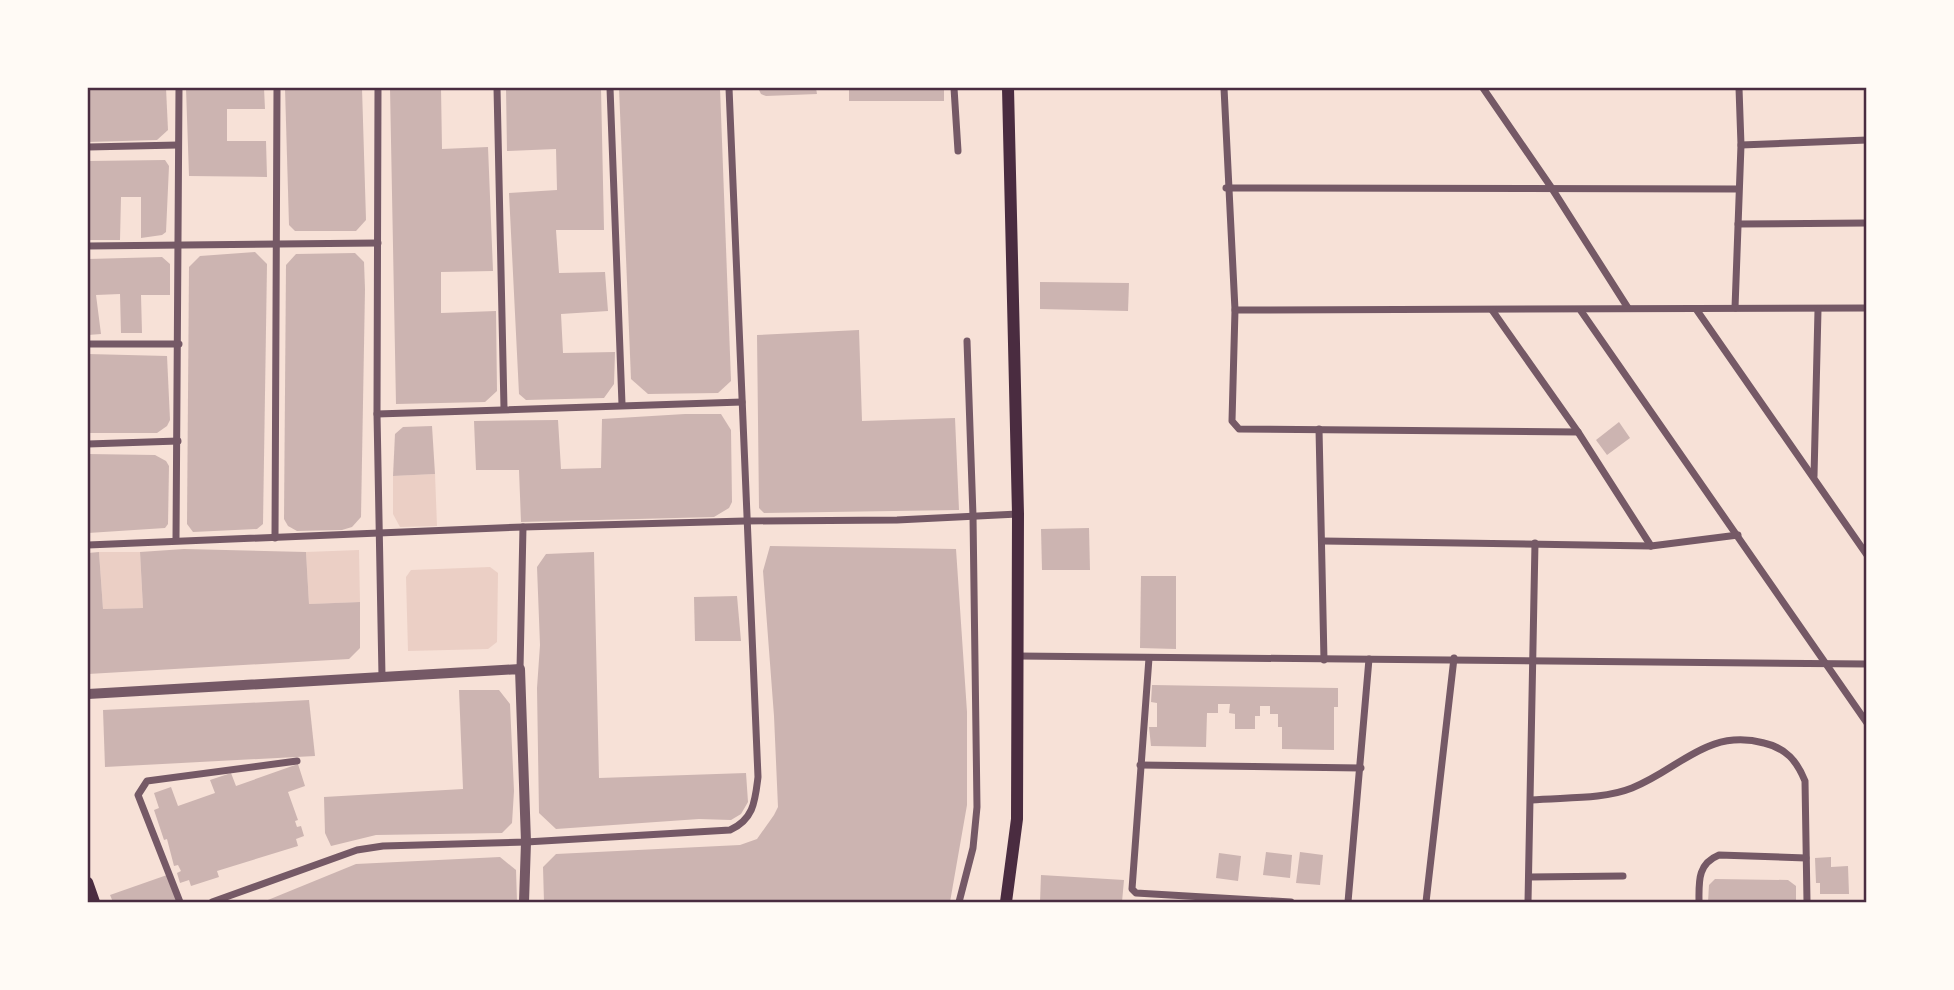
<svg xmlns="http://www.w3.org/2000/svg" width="1954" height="990" font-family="'Varela Round',sans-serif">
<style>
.green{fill:#ebcfc5}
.building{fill:#ccb4b1}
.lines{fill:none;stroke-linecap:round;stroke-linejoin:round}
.minor{stroke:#755966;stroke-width:7}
.tertiary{stroke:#755966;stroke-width:10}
.secondary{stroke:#4a2c40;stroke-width:10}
.primary{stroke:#4a2c40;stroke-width:12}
.neatline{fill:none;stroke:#4a2c40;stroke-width:2.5}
</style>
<rect width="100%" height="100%" fill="#f7e1d7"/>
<g class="green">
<polygon points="435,474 437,526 400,527 393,514 393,476"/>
<polygon points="359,550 360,602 309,604 306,552"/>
<polygon points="99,552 140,552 143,608 103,609"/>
<polygon points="490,567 498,573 497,642 488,649 408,651 406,577 411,570"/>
</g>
<g class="building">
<polygon points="88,88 166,88 168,130 157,140 88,142"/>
<polygon points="186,88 264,88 265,109 227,109 227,141 266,141 267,177 189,176"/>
<polygon points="285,88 362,88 366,220 356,231 295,231 289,225"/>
<polygon points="390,88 441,88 442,149 488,147 493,271 441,272 441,313 496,311 497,391 485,402 396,404"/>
<polygon points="506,88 601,88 604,230 556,230 559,273 605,272 608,311 561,314 563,353 615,352 614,384 604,398 526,400 519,394 509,193 557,190 556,149 507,151"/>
<polygon points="619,88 720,88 731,381 718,393 648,394 631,379"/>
<polygon points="758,88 816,88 817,94 766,96 761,94"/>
<rect x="849" y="88" width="95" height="13"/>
<polygon points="165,160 169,166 166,232 162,235 141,238 141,197 121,197 120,240 88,240 88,161"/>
<polygon points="255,252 267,264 263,524 257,529 193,532 187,524 189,267 200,256"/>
<polygon points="355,253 364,262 365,289 361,517 352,527 342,530 297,531 288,526 284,519 286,265 296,254"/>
<polygon points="162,257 170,264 170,295 141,295 142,333 121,333 120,294 96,295 101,334 88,335 88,259"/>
<polygon points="1040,282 1129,283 1128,311 1040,309"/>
<polygon points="859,330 862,421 955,418 959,510 764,513 759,508 757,335"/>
<polygon points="88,354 167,356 170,420 167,426 157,433 88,433"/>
<polygon points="685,414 721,414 731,430 732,502 729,508 714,517 521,522 519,470 476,470 474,421 558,420 561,469 601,468 602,419"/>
<polygon points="1619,422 1630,438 1607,455 1596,440"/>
<polygon points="432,426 435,474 393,476 395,434 403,427"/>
<polygon points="88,454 155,455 166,461 169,466 168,524 165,528 88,533"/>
<polygon points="1089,528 1090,570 1042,570 1041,529"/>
<polygon points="770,546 956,549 967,712 967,805 950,902 544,902 543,867 556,854 740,845 757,839 774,815 778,807 774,716 763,571"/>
<polygon points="184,549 306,552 309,604 360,602 360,648 349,659 88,674 88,553 99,552 103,609 143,608 140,552"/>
<polygon points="594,552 599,778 746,773 748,802 741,814 731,820 699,819 556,829 539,813 537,688 540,645 537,567 546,554"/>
<polygon points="1141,576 1176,576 1176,649 1140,648"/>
<polygon points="737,596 741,641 695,641 694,597"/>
<polygon points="1152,685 1338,688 1338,707 1334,707 1334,750 1282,749 1282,727 1278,727 1278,714 1270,714 1270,706 1260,706 1260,716 1255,716 1255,729 1235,729 1235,714 1229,713 1230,704 1218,704 1218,713 1207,713 1206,747 1151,746 1149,727 1157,727 1157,703 1151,702"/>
<polygon points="459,690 499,690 510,704 514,791 512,823 502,833 376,835 331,846 325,833 324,797 463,789"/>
<polygon points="309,700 315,756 105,767 103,710"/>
<polygon points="298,764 305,786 288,792 298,820 295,821 297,827 301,826 304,836 296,839 298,846 217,871 219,877 191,886 189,880 180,883 177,873 181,871 178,865 174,866 167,839 164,840 154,810 159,808 154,793 171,787 178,806 215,793 210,780 231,773 236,786"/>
<polygon points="1266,852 1292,855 1290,878 1263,875"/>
<polygon points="1300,852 1323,855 1320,885 1296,883"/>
<polygon points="1219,853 1241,856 1238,881 1216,878"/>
<polygon points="500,857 516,870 517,902 263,902 356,864"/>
<polygon points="1831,857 1831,867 1848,866 1849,894 1820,894 1820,883 1816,883 1815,858"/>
<polygon points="167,875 178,902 113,902 110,895"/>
<polygon points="1041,875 1124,880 1122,902 1040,902"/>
<polygon points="1715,879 1788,880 1796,886 1796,902 1708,902 1709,885"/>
</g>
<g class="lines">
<g class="minor">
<polyline points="378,88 377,414 382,676"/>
<polyline points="497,88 504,408"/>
<polyline points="610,88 622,404"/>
<polyline points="954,88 958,151"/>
<polyline points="1224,88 1235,310 1232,421 1239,429 1578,432"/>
<polyline points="1483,88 1551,187 1628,308"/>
<polyline points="1741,145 1867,140"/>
<polyline points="88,147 178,145"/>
<polyline points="1226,188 1738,189"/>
<polyline points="1738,224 1867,223"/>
<polyline points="88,246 378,243"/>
<polyline points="1735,308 1741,145 1739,88"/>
<polyline points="1696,309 1867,555"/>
<polyline points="1235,310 1867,308"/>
<polyline points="1492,310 1578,432 1651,546"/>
<polyline points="1581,311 1867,723"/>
<polyline points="88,344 179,344"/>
<polyline points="377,414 742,402"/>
<polyline points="1319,429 1324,660"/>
<polyline points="88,444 178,441"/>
<polyline points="1814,476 1818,310"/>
<polyline points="275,538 277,88"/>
<polyline points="176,539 179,88"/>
<polyline points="1323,541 1651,546 1738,535"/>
<polyline points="88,545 523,527 745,521 897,520 1018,514"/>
<polyline points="1018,656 1867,664"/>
<polyline points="1149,658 1132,889 1136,893 1291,902"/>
<polyline points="520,669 523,527"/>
<polyline points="1140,765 1361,768"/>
<path d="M1531,800C1563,797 1602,800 1632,788C1680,769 1707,728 1764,743C1786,748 1797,761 1805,781L1807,902"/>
<polyline points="1529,877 1623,876"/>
<polyline points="180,902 138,795 147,781 297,761"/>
<path d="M212,902L357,850L383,846L526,842L730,830C754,819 755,801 758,777L729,88"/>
<polyline points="959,902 973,848 977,807 973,516 967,341"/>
<polyline points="1348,902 1369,659"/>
<polyline points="1426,902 1454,658"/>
<polyline points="1528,902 1535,543"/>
<path d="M1699,902C1699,882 1697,864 1719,855L1806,858"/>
</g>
<polyline class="tertiary" points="88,694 520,669 526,842 524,902"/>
<polyline class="secondary" points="88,882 95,902"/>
<polyline class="primary" points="1006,902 1017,819 1018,514 1008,88"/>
</g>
<rect width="1954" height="990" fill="none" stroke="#fffaf5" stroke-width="178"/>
<rect x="89" y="89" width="1776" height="812" class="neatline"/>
</svg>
